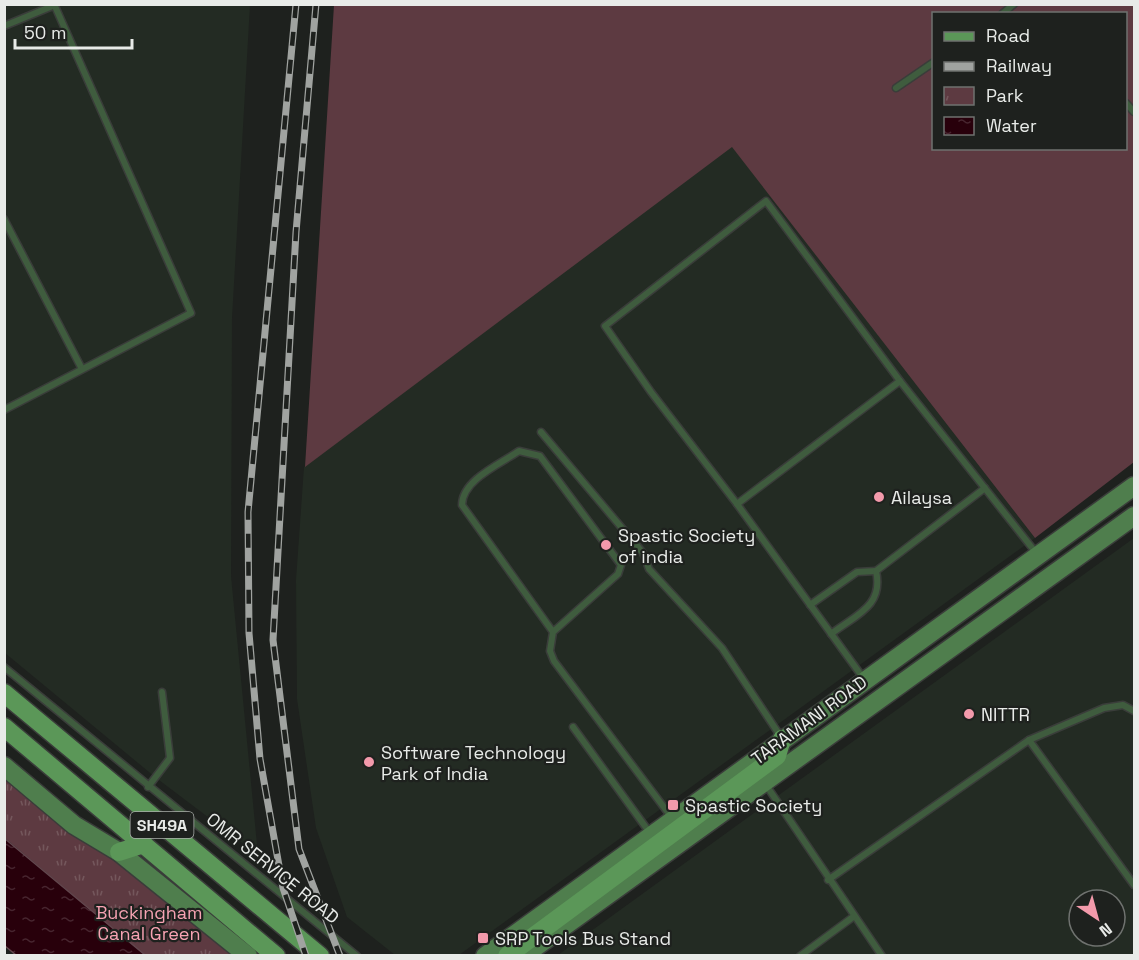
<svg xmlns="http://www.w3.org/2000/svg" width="1139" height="960" font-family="'Space Grotesk',sans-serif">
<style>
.built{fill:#232b23;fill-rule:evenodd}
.grass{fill:#5d3a41;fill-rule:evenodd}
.park{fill:url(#park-tufts)}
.water{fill:url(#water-ripples);stroke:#62464d;stroke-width:1.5}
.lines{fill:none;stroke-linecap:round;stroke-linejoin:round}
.lane-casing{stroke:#3a3d3a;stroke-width:9}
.secondary-casing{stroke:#3a3d3a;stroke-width:21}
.primary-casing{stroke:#3a3d3a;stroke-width:21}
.lane{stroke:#3f5c3e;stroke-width:6}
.secondary{stroke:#4f7e4d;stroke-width:18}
.primary{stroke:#5b9758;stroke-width:18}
.rail-casing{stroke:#a0a3a0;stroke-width:7}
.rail{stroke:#1e211e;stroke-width:4.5;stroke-dasharray:14;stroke-linecap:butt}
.poi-dot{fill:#f39aab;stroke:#1e211e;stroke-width:2}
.labels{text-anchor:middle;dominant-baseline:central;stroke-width:4.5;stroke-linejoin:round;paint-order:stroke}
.shield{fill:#1e211e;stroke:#abaeab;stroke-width:1.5}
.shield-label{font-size:16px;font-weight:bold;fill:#e8ebe8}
.poi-label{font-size:18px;fill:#e8ebe8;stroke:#1e211e;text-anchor:start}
.street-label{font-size:18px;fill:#e8ebe8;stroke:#1e211e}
.park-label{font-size:18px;fill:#f7a3b3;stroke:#1e211e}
</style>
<defs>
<pattern id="park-tufts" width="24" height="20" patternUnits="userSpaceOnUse" patternTransform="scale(1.5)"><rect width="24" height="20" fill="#5d3a41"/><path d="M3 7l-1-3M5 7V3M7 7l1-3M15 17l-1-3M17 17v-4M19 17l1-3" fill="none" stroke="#74575c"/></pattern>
<pattern id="water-ripples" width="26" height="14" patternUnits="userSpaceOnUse" patternTransform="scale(1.5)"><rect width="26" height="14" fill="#28000b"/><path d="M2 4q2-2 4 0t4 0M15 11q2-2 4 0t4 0" fill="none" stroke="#47252f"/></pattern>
</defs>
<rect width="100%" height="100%" fill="#1e211e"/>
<g class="built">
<polygon points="4,5 250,5 232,318 231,576 258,855 155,777 5,653"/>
<polygon points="732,146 1035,538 459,955 395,955 347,917 316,828 297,699 296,580 304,467"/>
<path d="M1134,538V955H558ZM1079,900H1115V936H1079Z"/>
</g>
<path class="grass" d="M334,5H1134V462L1035,538L732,147L305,467ZM934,14H1126V148H934Z"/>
<polygon class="park" points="4,779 47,814 142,880 234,955 145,955 5,838"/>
<polygon class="water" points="4,838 145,955 16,955 5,946"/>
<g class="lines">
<defs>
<g id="lane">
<polyline points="1002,14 1014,4"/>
<polyline points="4,26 55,5"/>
<polyline points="896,88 934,62"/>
<polyline points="1126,103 1134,112"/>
<polyline points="4,219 82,369"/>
<polyline points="4,410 191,313 54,4"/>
<polyline points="541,432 643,553 649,569 722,648 781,737"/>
<polyline points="737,504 651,392 605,326 766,201 900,381"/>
<polyline points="810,605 857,572 876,571"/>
<path d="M553,632L462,505C462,480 500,464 519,451L540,456L621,565L618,574L553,632L550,651L554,661L672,818"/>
<path d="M831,634C856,615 884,606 876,571L985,488"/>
<polyline points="4,667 357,956"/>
<polyline points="864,679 737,504 900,381 1037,554"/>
<polyline points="573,727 650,833"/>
<polyline points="1029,740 1104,708 1123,705 1134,711"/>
<polyline points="766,785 882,956"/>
<polyline points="148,787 170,758 162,692"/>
<polyline points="828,880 1029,740 1134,885"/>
<polyline points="800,956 853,917"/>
</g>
<g id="secondary">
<polyline points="4,766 74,825 119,852 248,956"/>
<polyline points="485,956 1134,486"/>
<polyline points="523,956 1134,516"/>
</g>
<g id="primary">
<polyline points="4,693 320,956"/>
<polyline points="4,727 276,956"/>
<polyline points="119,852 144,844"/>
<polyline points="507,956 777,756 782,739"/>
</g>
</defs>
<use href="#lane" class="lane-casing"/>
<use href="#secondary" class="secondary-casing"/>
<use href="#primary" class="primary-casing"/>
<use href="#lane" class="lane"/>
<use href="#secondary" class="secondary"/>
<use href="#primary" class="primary"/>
<defs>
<g id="rail">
<polyline points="296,4 248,512 249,633 260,759 283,888 306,956"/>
<polyline points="316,4 296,232 273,640 299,849 340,956"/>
</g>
</defs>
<use href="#rail" class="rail-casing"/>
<use href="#rail" class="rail"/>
</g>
<g class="poi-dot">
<circle cx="879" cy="497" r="6"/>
<circle cx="606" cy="545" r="6"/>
<circle cx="969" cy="714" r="6"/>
<circle cx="369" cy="762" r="6"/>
<rect x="667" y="799" width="12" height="12" rx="3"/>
<rect x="477" y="932" width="12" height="12" rx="3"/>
</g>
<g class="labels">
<rect class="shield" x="130.5" y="812" width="63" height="26" rx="4.5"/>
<g class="shield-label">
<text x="162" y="825">SH49A</text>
</g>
<g class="poi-label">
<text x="891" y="497">Ailaysa</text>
<text x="618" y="535">Spastic Society<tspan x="618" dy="21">of india</tspan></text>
<text x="981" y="714">NITTR</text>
<text x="381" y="752">Software Technology<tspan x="381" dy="21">Park of India</tspan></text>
<text x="685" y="805">Spastic Society</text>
<text x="495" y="938">SRP Tools Bus Stand</text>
</g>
<g class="street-label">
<text transform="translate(809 720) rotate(-36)">TARAMANI ROAD</text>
<text transform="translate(273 868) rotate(39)">OMR SERVICE ROAD</text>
</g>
<g class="park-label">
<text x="149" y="912">Buckingham<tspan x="149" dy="21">Canal Green</tspan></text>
</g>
</g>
<rect width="1139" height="960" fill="none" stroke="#e8ebe8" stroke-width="12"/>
<rect x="932" y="12" width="195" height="138" fill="#1e211e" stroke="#6f726f" stroke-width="1.5"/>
<rect x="944" y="32" width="30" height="9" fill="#5b9758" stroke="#6f726f" stroke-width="1.5"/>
<text x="986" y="42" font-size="18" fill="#e8ebe8">Road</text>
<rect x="944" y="62" width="30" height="9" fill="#a0a3a0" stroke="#6f726f" stroke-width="1.5"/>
<text x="986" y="72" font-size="18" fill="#e8ebe8">Railway</text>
<rect x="944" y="87" width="30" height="18" fill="url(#park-tufts)" stroke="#6f726f" stroke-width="1.5"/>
<text x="986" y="102" font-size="18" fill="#e8ebe8">Park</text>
<rect x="944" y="117" width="30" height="18" fill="url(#water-ripples)" stroke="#6f726f" stroke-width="1.5"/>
<text x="986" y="132" font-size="18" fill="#e8ebe8">Water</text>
<g transform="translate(1097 918) rotate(144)"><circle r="28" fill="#1e211e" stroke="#6f726f" stroke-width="1.5"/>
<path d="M0-4.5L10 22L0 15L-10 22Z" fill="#f39aab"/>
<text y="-9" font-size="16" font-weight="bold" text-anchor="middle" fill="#e8ebe8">N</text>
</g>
<path d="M15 39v9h117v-9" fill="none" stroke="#e8ebe8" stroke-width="3"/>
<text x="24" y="39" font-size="18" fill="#e8ebe8" stroke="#1e211e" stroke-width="4.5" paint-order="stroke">50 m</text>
</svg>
